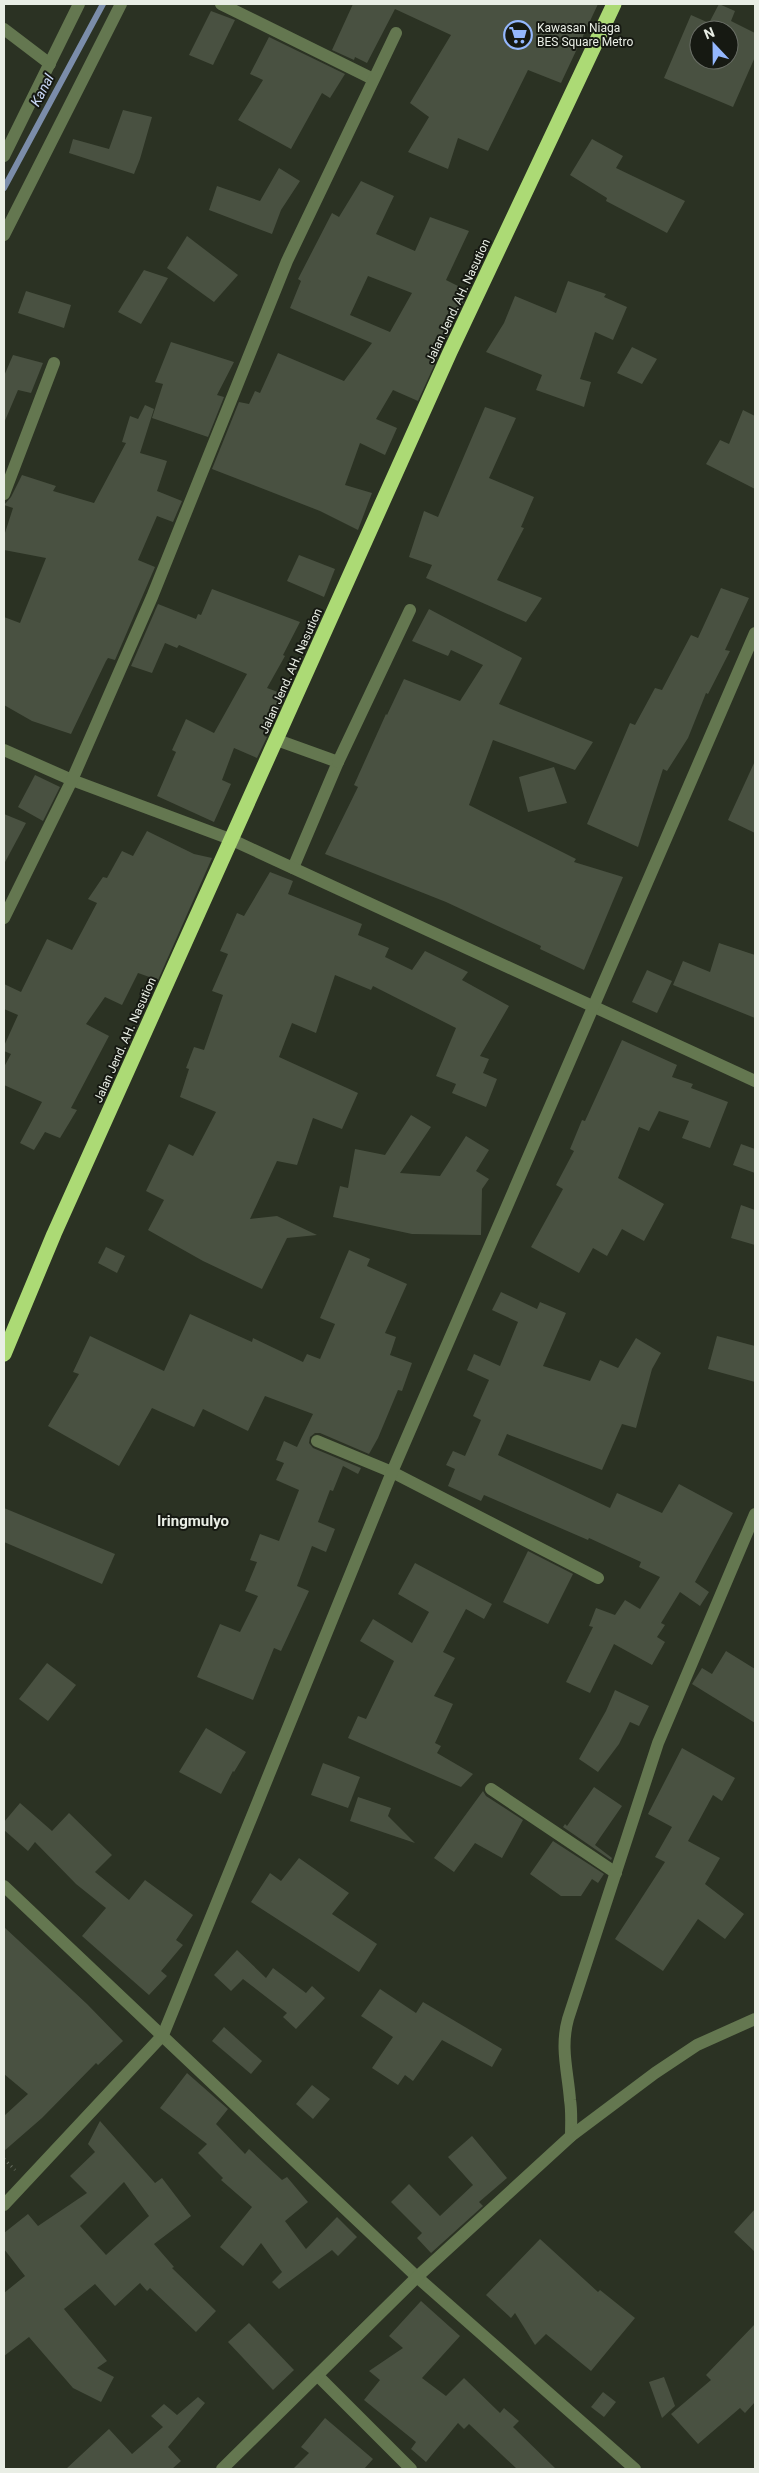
<svg xmlns="http://www.w3.org/2000/svg" width="759" height="2473" font-family="Roboto,sans-serif">
<style>
.lines{fill:none;stroke-linecap:round;stroke-linejoin:round}
.stream{stroke:#7b8daa;stroke-width:6}
.building{fill:#495141;fill-rule:evenodd}
.path{stroke:#6b7164;stroke-width:3;stroke-dasharray:1 4;stroke-linecap:butt}
.minor{stroke:#647750;stroke-width:12}
.highway{stroke:#acda75;stroke-width:15}
.labels{text-anchor:middle;dominant-baseline:central;stroke-width:4;stroke-linejoin:round;paint-order:stroke}
.poi-label{font-size:12px;fill:#e9eee5;stroke:#161912;text-anchor:start}
.street-label{font-size:12px;fill:#e9eee5;stroke:#161912}
.water-label{font-size:14px;font-style:italic;fill:#c9d8f6;stroke:#161912}
.quarter-label{font-size:15px;font-weight:bold;fill:#e9eee5;stroke:#161912}
</style>
<rect width="100%" height="100%" fill="#2b3223"/>
<g class="lines">
<polyline class="stream" points="4,188 103,4"/>
</g>
<g class="building">
<polygon points="353,4 598,4 561,83 528,70 488,151 458,138 448,169 408,152 429,117 410,103 451,35 395,9 367,63 355,57 354,60 332,50"/>
<path d="M719,4L735,11L731,21L755,33V57L733,107L664,78L691,15L709,23ZM699,30H729V60H699Z"/>
<polygon points="211,11 235,20 213,65 189,55"/>
<polygon points="269,37 345,74 330,98 322,93 291,149 238,120 263,80 250,74"/>
<polygon points="123,110 152,117 140,159 134,174 69,153 73,139 109,149"/>
<polygon points="592,139 623,156 616,168 685,201 667,233 606,201 607,198 570,175"/>
<polygon points="279,168 300,181 281,210 272,234 209,210 217,186 260,201"/>
<path d="M361,181L394,196L376,234L415,251L430,217L469,231L446,280L468,291L418,401L393,390L376,419L397,428L385,455L360,443L345,485L372,493L358,530L320,511L212,469L239,402L249,404L255,391L260,393L278,353L344,381L372,343L290,308L301,281L298,279L332,213L339,217ZM368,276L412,293L390,332L350,315Z"/>
<polygon points="187,236 238,275 214,302 167,268"/>
<polygon points="144,270 168,278 141,324 118,312"/>
<polygon points="568,281 606,294 604,297 627,307 613,340 595,332 580,379 591,382 584,407 536,390 542,375 486,352 504,323 515,296 556,313"/>
<polygon points="26,291 71,305 64,328 18,313"/>
<polygon points="171,342 234,362 217,395 224,397 208,437 152,418 163,384 155,382"/>
<polygon points="632,347 657,359 642,384 617,373"/>
<polygon points="13,355 43,363 31,393 18,390 4,423 4,376"/>
<polygon points="145,405 154,409 140,453 167,461 157,491 182,501 173,522 157,516 138,560 155,567 115,660 108,658 106,661 71,734 32,721 4,705 4,617 20,623 46,558 4,550 4,536 13,508 4,505 11,497 22,475 56,486 53,491 94,503 126,443 122,442 130,416 138,419"/>
<polygon points="485,407 516,418 489,478 534,497 521,527 524,528 497,580 542,598 526,622 426,578 432,565 409,557 424,511 438,517"/>
<polygon points="743,410 755,416 755,489 706,464 720,440 729,444"/>
<polygon points="299,555 335,569 324,597 287,581"/>
<polygon points="721,588 749,598 725,650 730,651 708,694 706,693 688,738 667,771 663,769 638,847 587,824 630,723 635,725 655,688 662,690 691,635 698,638"/>
<polygon points="212,589 300,622 283,655 285,656 267,688 286,695 264,736 267,737 257,758 234,748 222,780 231,784 214,822 157,796 176,752 172,750 186,719 214,733 247,674 179,645 177,648 165,643 152,673 131,666 158,604 196,619 198,614 201,615"/>
<polygon points="429,609 522,658 499,704 593,742 575,770 493,740 469,805 576,859 574,862 623,877 584,970 540,949 541,946 446,902 325,854 358,787 354,785 386,714 387,715 404,679 460,701 483,665 451,650 448,656 412,641"/>
<polygon points="755,761 755,833 728,820"/>
<polygon points="554,767 567,803 528,812 519,777"/>
<polygon points="35,775 60,787 43,821 18,807"/>
<polygon points="4,814 26,823 4,864"/>
<polygon points="147,831 194,854 212,858 158,980 138,973 122,1005 105,997 86,1024 109,1036 71,1108 77,1110 60,1138 45,1132 34,1150 20,1143 42,1102 4,1085 4,1067 11,1054 4,1051 4,1046 18,1015 4,1009 4,984 21,992 47,939 72,950 97,903 88,899 103,877 107,878 122,851 133,856"/>
<polygon points="270,872 293,881 288,894 362,924 358,935 389,948 385,957 412,970 425,951 468,972 462,980 509,1006 480,1056 489,1059 483,1073 497,1079 486,1107 452,1093 456,1084 436,1076 456,1028 373,986 371,990 335,975 316,1033 292,1023 279,1057 358,1093 342,1129 313,1118 297,1165 277,1161 250,1219 277,1216 317,1235 287,1238 262,1289 203,1261 148,1230 164,1200 146,1191 169,1144 193,1156 216,1112 180,1097 189,1069 186,1068 194,1047 204,1050 223,995 212,991 228,954 220,951 237,913 244,916"/>
<polygon points="719,943 755,955 755,1018 673,985 683,961 710,972"/>
<polygon points="647,970 672,981 657,1013 632,1002"/>
<polygon points="622,1040 677,1065 672,1077 693,1084 691,1088 728,1102 710,1148 682,1138 689,1121 659,1111 649,1131 639,1127 618,1178 664,1204 644,1241 622,1229 607,1256 593,1248 579,1273 531,1247 563,1189 556,1185 574,1151 570,1149 582,1120 585,1121"/>
<polygon points="411,1115 431,1127 400,1173 440,1176 466,1136 489,1150 476,1171 489,1179 482,1189 481,1235 412,1234 333,1217 340,1186 348,1188 355,1149 385,1155"/>
<polygon points="741,1144 755,1149 755,1173 733,1165"/>
<polygon points="741,1205 755,1210 755,1245 731,1238"/>
<polygon points="106,1247 125,1256 117,1273 98,1263"/>
<polygon points="349,1250 370,1259 367,1266 407,1284 385,1333 396,1337 390,1355 412,1363 402,1391 398,1390 378,1438 369,1454 320,1433 315,1433 310,1437 309,1443 313,1448 361,1468 358,1474 343,1466 333,1491 330,1490 318,1522 335,1529 326,1552 312,1546 297,1586 309,1591 281,1651 274,1648 253,1700 197,1677 220,1624 240,1632 258,1596 245,1591 257,1562 250,1560 260,1534 279,1541 299,1490 276,1480 284,1463 276,1460 284,1441 297,1447 313,1414 265,1396 248,1431 203,1409 194,1427 152,1408 119,1466 48,1426 79,1374 73,1372 90,1336 164,1371 190,1314 252,1342 253,1338 303,1362 307,1354 320,1359 335,1324 320,1318"/>
<polygon points="501,1292 537,1309 540,1302 566,1313 543,1366 590,1381 600,1360 618,1368 636,1338 661,1353 652,1369 636,1428 622,1424 602,1470 507,1434 498,1455 610,1508 617,1493 662,1513 679,1484 733,1513 695,1582 709,1592 700,1606 680,1592 661,1623 665,1625 657,1637 665,1642 652,1665 614,1644 590,1693 566,1682 593,1627 589,1626 596,1608 615,1615 625,1600 640,1609 660,1577 639,1567 641,1562 589,1538 588,1540 484,1495 481,1501 448,1486 455,1469 446,1465 453,1451 465,1456 481,1420 473,1416 489,1380 467,1370 474,1354 500,1366 518,1322 492,1310"/>
<polygon points="717,1336 755,1346 755,1382 708,1369"/>
<polygon points="4,1508 115,1554 102,1584 4,1542"/>
<polygon points="528,1551 573,1574 548,1624 503,1602"/>
<polygon points="415,1563 492,1604 484,1619 466,1609 443,1652 455,1658 434,1696 453,1704 435,1743 441,1746 437,1753 473,1774 461,1787 348,1738 358,1716 366,1719 394,1661 360,1641 373,1619 412,1643 429,1612 398,1594"/>
<polygon points="726,1651 755,1669 755,1723 692,1684 702,1668 712,1674"/>
<polygon points="47,1663 76,1685 48,1721 19,1699"/>
<polygon points="615,1690 649,1706 639,1726 630,1722 619,1744 598,1772 579,1759 606,1711"/>
<polygon points="206,1728 246,1752 234,1772 233,1771 221,1794 179,1772"/>
<polygon points="682,1748 735,1778 722,1801 713,1795 688,1841 720,1858 705,1884 744,1914 725,1939 698,1919 663,1971 615,1939 665,1862 655,1857 672,1827 648,1814"/>
<polygon points="323,1763 360,1777 348,1808 311,1795"/>
<polygon points="594,1787 622,1806 595,1845 612,1858 611,1860 563,1827 565,1824 567,1826"/>
<polygon points="483,1791 486,1796 523,1820 502,1858 475,1843 454,1872 434,1858"/>
<polygon points="358,1797 391,1808 388,1816 415,1843 350,1821"/>
<polygon points="20,1803 52,1831 69,1813 112,1855 95,1872 129,1900 145,1880 193,1915 176,1940 183,1945 161,1971 167,1976 149,1995 82,1936 106,1908 76,1884 35,1842 28,1851 4,1830 4,1822"/>
<polygon points="553,1841 604,1874 598,1883 592,1879 581,1896 561,1896 530,1874"/>
<polygon points="299,1858 349,1893 332,1914 377,1944 359,1972 251,1902 270,1873 281,1881"/>
<polygon points="4,1927 87,2004 123,2041 98,2065 96,2063 42,2118 4,2151 4,2116 28,2094 4,2074"/>
<polygon points="237,1950 266,1978 273,1968 306,1993 312,1986 325,1998 296,2029 283,2017 287,2013 243,1979 231,1991 214,1975"/>
<polygon points="380,1989 416,2013 423,2002 502,2049 492,2067 442,2040 413,2081 405,2075 398,2085 372,2068 393,2037 361,2016"/>
<polygon points="224,2027 262,2061 251,2074 212,2041"/>
<polygon points="187,2073 228,2109 216,2124 245,2154 249,2149 282,2180 287,2177 308,2202 285,2221 306,2249 337,2217 357,2237 338,2256 332,2250 279,2289 272,2282 282,2272 261,2243 243,2266 220,2247 252,2207 221,2180 223,2178 198,2153 207,2144 160,2108"/>
<polygon points="312,2085 330,2099 313,2119 296,2104"/>
<path d="M100,2121L155,2183L162,2178L191,2216L154,2244L174,2267L172,2268L216,2311L196,2332L150,2288L147,2291L140,2283L115,2306L95,2284L64,2309L107,2361L97,2368L114,2377L101,2402L73,2388L29,2337L4,2356V2293L25,2276L4,2249V2233L28,2214L38,2226L87,2193L70,2176L95,2152L88,2144ZM124,2182L149,2216L106,2255L80,2226Z"/>
<polygon points="472,2136 507,2178 479,2202 483,2206 431,2253 417,2238 422,2233 391,2202 409,2184 440,2216 473,2185 448,2157"/>
<polygon points="755,2209 755,2252 734,2232"/>
<polygon points="540,2239 598,2292 600,2290 635,2318 591,2371 546,2334 535,2345 515,2313 511,2318 486,2295"/>
<polygon points="421,2301 460,2336 422,2378 446,2396 464,2378 500,2413 504,2408 519,2421 513,2427 556,2469 517,2469 469,2424 464,2429 458,2423 426,2462 411,2449 416,2442 364,2400 380,2380 369,2371 403,2348 389,2336"/>
<polygon points="249,2323 294,2370 273,2390 228,2342"/>
<polygon points="755,2324 755,2402 745,2413 740,2408 698,2444 671,2414 711,2380 706,2375"/>
<polygon points="664,2377 675,2406 662,2418 649,2382"/>
<polygon points="603,2392 616,2402 604,2417 591,2407"/>
<polygon points="198,2397 205,2403 168,2447 181,2461 172,2469 66,2469 109,2429 132,2454 163,2427 151,2416 164,2404 177,2415"/>
<polygon points="325,2418 373,2459 364,2469 293,2469 309,2453 301,2447"/>
</g>
<g class="lines">
<polyline class="path" points="4,2159 15,2170"/>
<g class="minor">
<polyline points="221,4 373,79"/>
<polyline points="4,29 50,64"/>
<polyline points="4,156 79,4"/>
<polyline points="4,235 121,4"/>
<polyline points="4,494 54,363"/>
<polyline points="277,740 338,762 293,868"/>
<polyline points="4,750 72,780 230,839 755,1081"/>
<polyline points="338,762 410,610"/>
<polyline points="4,918 72,780 152,597 287,261 396,33"/>
<polyline points="317,1441 392,1472 598,1578"/>
<polyline points="491,1789 616,1873"/>
<polyline points="4,1886 417,2277 635,2469"/>
<path d="M571,2136C571,2124 572,2112 570,2100C568,2072 560,2048 568,2019L658,1743L755,1514"/>
<polyline points="4,2205 163,2035 392,1472 755,633"/>
<polyline points="318,2376 411,2469"/>
<polyline points="222,2469 417,2277 571,2136 655,2073 697,2045 755,2019"/>
</g>
<polyline class="highway" points="4,1354 54,1234 450,352 614,4"/>
</g>
<defs>
<symbol id="supermarket-ring" viewBox="-11 -11 22 22"><circle r="9.5" fill="#161912" stroke="#94b7fd" stroke-width="1.5"/><path d="M-6-5.5h2.5l.6 2H6L4.5 2H-2.5L-4.4-4H-6ZM-1.5 3.2a1.3 1.3 0 1 0 .1 0ZM3 3.2a1.3 1.3 0 1 0 .1 0Z" fill="#94b7fd"/></symbol>
</defs>
<g fill-rule="evenodd">
<use href="#supermarket-ring" x="502" y="19" width="32" height="32"/>
</g>
<g class="labels">
<g class="poi-label">
<text x="537" y="28">Kawasan Niaga<tspan x="537" dy="14">BES Square Metro</tspan></text>
</g>
<g class="street-label">
<text transform="translate(458 301) rotate(-65)">Jalan Jend. AH. Nasution</text>
<text transform="translate(291 671) rotate(-66)">Jalan Jend. AH. Nasution</text>
<text transform="translate(125 1040) rotate(-66)">Jalan Jend. AH. Nasution</text>
</g>
<g class="water-label">
<text transform="translate(42 90) rotate(-62)">Kanal</text>
</g>
<g class="quarter-label">
<text x="193" y="1521">Iringmulyo</text>
</g>
</g>
<rect width="759" height="2473" fill="none" stroke="#e9eee5" stroke-width="10"/>
<g transform="translate(714 45) rotate(338)"><circle r="24" fill="#161912" stroke="#6a6e66"/>
<path d="M0-4L9 19L0 12L-9 19Z" fill="#94b7fd"/>
<text y="-8" font-size="14" font-weight="bold" text-anchor="middle" fill="#e9eee5">N</text>
</g>
</svg>
